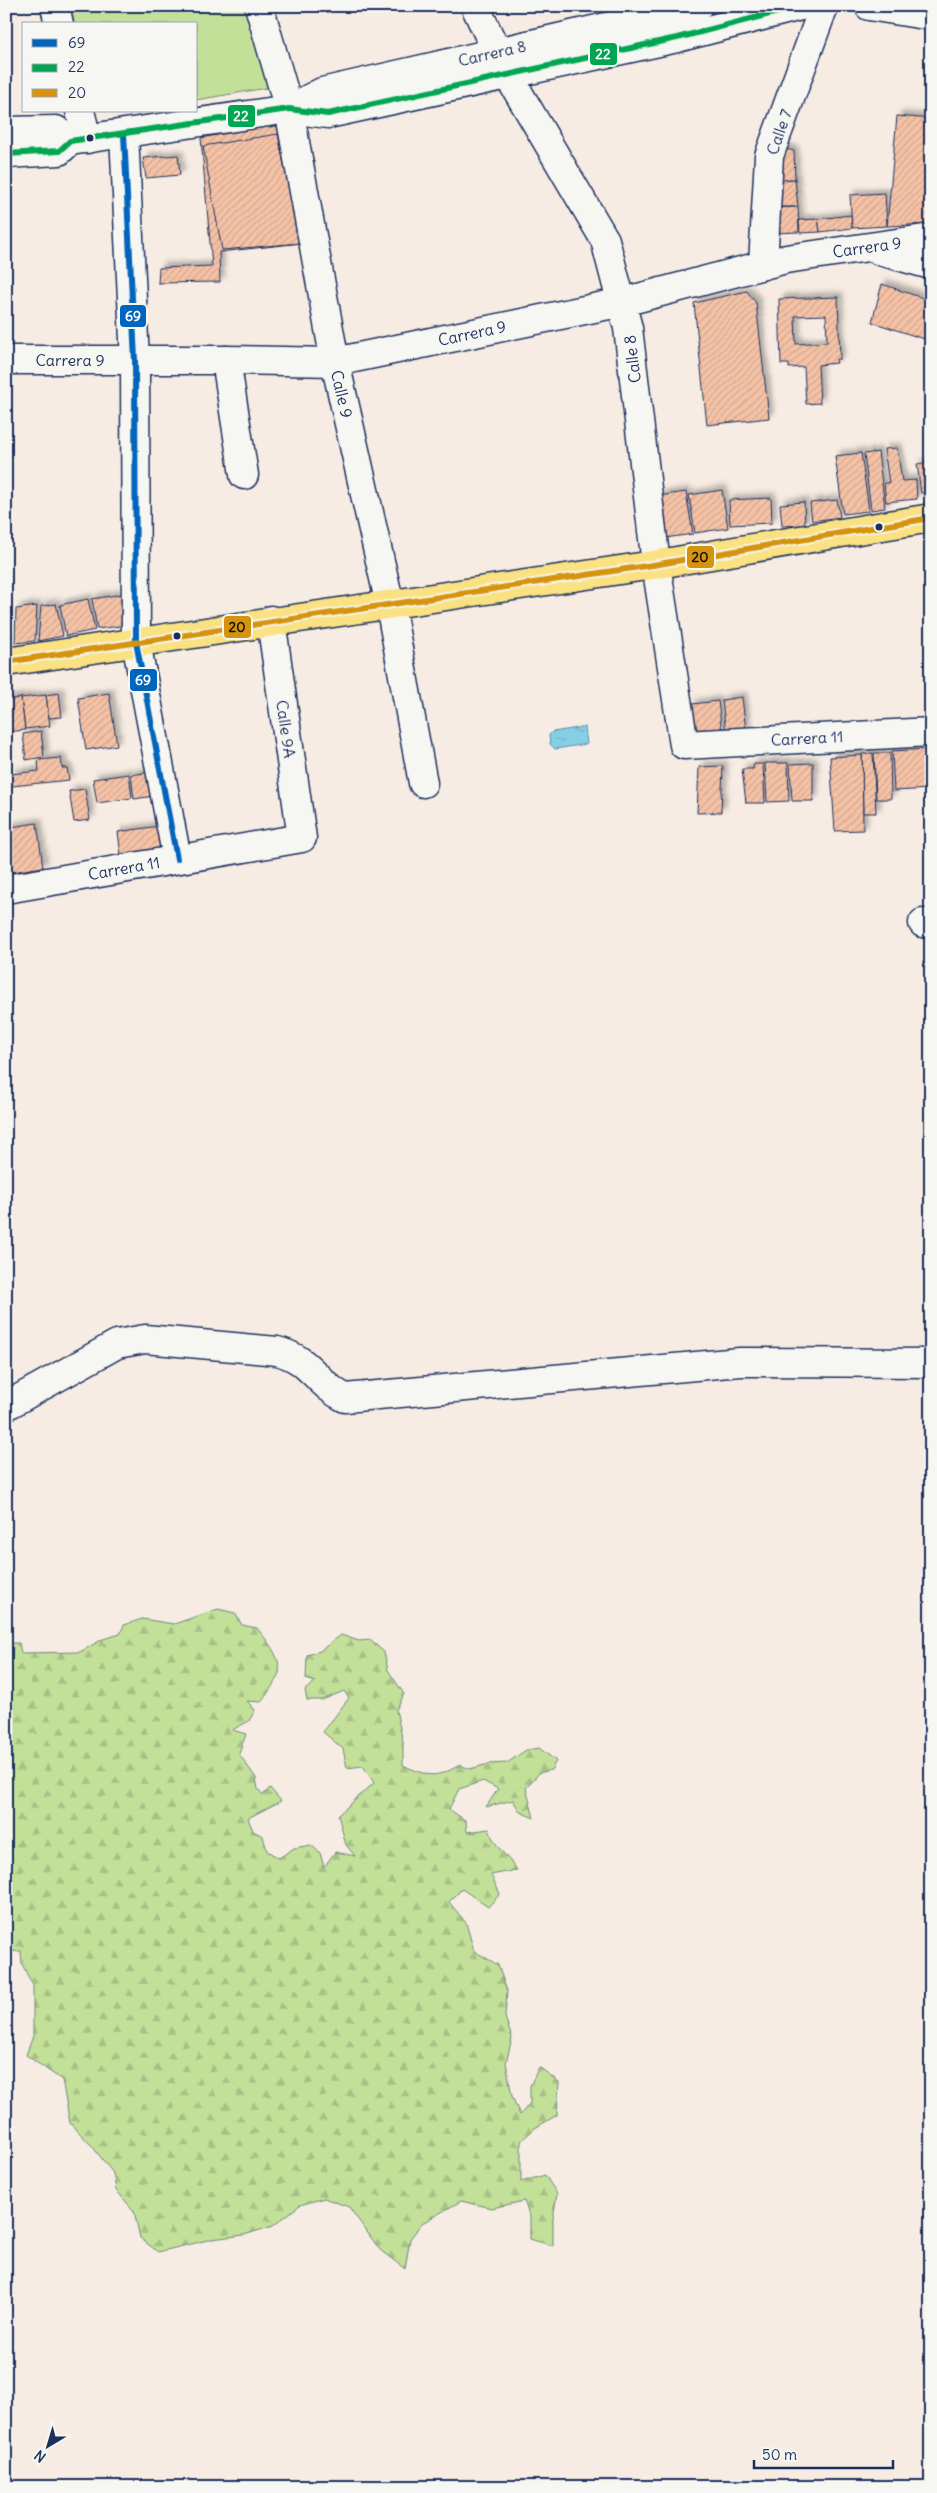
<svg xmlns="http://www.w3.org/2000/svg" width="937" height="2493" font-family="Delius,sans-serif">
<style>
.forest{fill:url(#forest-firs);stroke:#6e887b}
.park{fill:#c2e098;stroke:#6e887b}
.water{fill:url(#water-ripples);stroke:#5b8faf}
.building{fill:url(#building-hatch);stroke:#1b2f5e;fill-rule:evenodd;filter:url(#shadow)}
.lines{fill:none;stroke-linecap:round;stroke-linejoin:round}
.minor-casing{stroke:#1b2f5e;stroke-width:31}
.highway-casing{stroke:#1b2f5e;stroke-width:31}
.minor{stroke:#f6f6f2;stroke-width:28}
.highway{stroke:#fae181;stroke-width:28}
.bus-1-casing{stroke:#f6f6f2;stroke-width:10}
.bus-2-casing{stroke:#f6f6f2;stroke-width:10}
.bus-3-casing{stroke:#f6f6f2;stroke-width:10}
.bus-1{stroke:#0065bd;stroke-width:6}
.bus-2{stroke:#00a651;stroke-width:6}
.bus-3{stroke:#d6940e;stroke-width:6}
.bus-dot{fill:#1b2f5e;stroke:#f6f6f2;stroke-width:2}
.labels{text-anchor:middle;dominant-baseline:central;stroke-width:4;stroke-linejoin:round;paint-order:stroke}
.street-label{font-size:16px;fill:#1b2f5e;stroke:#f6f6f2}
.line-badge{stroke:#f6f6f2;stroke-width:2}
.badge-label{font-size:14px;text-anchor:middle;font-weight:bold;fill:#fff}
.pale-badge-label{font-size:14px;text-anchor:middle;font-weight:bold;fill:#111}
</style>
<defs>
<pattern id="forest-firs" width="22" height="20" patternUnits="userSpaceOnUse" patternTransform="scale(1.25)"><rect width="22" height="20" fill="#c2e098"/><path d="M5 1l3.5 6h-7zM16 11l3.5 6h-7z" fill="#a6c085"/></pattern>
<pattern id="water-ripples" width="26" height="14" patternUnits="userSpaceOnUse" patternTransform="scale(1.25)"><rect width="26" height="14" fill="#85cfe5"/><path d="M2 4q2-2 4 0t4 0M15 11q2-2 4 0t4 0" fill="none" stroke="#72b2c7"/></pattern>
<pattern id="building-hatch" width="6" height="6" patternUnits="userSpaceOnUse" patternTransform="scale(1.25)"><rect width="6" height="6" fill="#f5c2a6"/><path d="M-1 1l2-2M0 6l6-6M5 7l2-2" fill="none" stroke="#d1a791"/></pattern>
<filter id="shadow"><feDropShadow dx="4.5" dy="-4.5" stdDeviation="2.5" flood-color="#0004"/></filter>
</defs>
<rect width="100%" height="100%" fill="#f6ece3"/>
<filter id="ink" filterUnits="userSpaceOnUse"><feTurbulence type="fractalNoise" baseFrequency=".02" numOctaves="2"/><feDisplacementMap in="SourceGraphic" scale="10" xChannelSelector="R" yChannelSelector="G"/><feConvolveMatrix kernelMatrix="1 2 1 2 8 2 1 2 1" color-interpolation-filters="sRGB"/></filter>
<g filter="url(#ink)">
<path class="forest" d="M218,1609L235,1613L242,1625L257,1628C265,1638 282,1658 279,1673C278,1678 265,1698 261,1702L247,1701L255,1710L249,1721L232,1730L246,1734L239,1754L256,1778L258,1789L263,1795L270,1788L281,1801L248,1818L253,1831L263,1836L267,1851L279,1858L294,1848L311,1845L320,1853L324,1867L335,1852L355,1856L346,1845L338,1815L374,1783L363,1766L347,1768L343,1749L323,1732L349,1698L344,1691L322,1700H307L305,1690L315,1682L306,1679L307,1655L320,1651L341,1635L359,1641L370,1640L384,1652L388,1670L404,1694L396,1710L403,1742V1765C430,1777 434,1779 460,1765L470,1769L488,1764L507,1763L526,1750L539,1748L556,1761L551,1770L539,1773L526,1788L534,1818L520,1812L513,1800L486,1807L498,1789L483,1781L459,1789L449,1809L466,1821L467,1832L489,1829C495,1848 506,1854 517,1870L491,1875L500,1894L488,1907L462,1889L449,1902L466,1923L474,1951L498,1965L507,1991L505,2017L512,2038L506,2063L512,2096L520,2115L530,2103V2086L539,2067L559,2082L557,2115L535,2128L521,2141V2182L545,2175L557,2194L553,2218V2246L530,2239V2217L524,2201L492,2208L461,2201L422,2223L410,2239L405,2269L380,2250L349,2207L324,2198L300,2205L273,2226L244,2235L212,2239L158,2252L140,2238L134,2211L116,2190L113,2173L92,2146L70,2123L62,2080L26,2055L33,2036V1986L22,1964L21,1951L6,1952V1643H19L21,1653L80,1652L103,1639L120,1634L124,1625L142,1619L174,1624Z"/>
<polygon class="park" points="59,6 249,6 272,87 196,100 196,24 64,24"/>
<polygon class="water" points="585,727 587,744 555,749 550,744 549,735 552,732"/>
<g class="building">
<polygon points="897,116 931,119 931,224 887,226"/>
<polygon points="277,124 302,243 219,252 220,282 158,283 159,268 212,266 201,138"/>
<polygon points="278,134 300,243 222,250 203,146"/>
<polygon points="778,147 794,151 795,179 770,180"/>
<polygon points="178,155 180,175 146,178 143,158"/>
<polygon points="795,179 798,207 772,207 770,181"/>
<polygon points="885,193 887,226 852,228 850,195"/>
<polygon points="798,207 799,232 773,233 772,208"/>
<polygon points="851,215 852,228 820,232 818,219"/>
<polygon points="818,219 820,232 800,233 799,220"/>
<polygon points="882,284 931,301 931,332 927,340 872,322"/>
<polygon points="747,291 756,303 769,418 707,425 694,303"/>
<path d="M838,297L840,359H836L837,363L818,365L820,403L806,404L804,367L789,368V364H781L779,299ZM826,315L827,342L796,344L795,316Z"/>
<polygon points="897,448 902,481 916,480 917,499 886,502 884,483 889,483 884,449"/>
<polygon points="878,452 885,508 871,510 864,454"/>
<polygon points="861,453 869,511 843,514 835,456"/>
<polygon points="931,462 931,492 921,493 917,464"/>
<polygon points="722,490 728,528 695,533 689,495"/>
<polygon points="686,492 693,534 665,538 658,496"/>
<polygon points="771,498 772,523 730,525 729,500"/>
<polygon points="837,500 840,517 812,521 810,503"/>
<polygon points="804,502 805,525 782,526 780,504"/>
<polygon points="123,594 128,625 97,629 92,599"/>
<polygon points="88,599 95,630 66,636 60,605"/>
<polygon points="56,604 63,636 38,641 41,606"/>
<polygon points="37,606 35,641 15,643 16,609"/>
<polygon points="59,693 62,717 49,718 46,695"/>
<polygon points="109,693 117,745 86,750 78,698"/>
<polygon points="46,695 50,726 25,729 21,698"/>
<polygon points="742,697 746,731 726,734 722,700"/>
<polygon points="21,698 25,730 6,732 6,700"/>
<polygon points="718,701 722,732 696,734 692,704"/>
<polygon points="41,731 44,757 26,760 23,734"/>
<polygon points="931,749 931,789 894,791 892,751"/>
<polygon points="873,753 876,813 863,813 862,754"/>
<polygon points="874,753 890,753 891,799 876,799"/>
<polygon points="862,755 863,830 835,831 830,757"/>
<polygon points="61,758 62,768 67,768 69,780 12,786 11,774 39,771 38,760"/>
<polygon points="765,763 788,763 789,801 767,802"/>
<polygon points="813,763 813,801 792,801 790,764"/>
<polygon points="754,764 763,764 765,803 746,803 742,769 753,769"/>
<polygon points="723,766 721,812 697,813 699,767"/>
<polygon points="157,771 161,795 134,799 131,775"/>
<polygon points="129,774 132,798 97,803 93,779"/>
<polygon points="85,789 90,820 74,822 69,791"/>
<polygon points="37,823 43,867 6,873 6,828"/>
<polygon points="159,826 163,857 122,863 118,832"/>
</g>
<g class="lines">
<defs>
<g id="minor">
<polyline points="55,6 59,24"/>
<polyline points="259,6 289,109 335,362 390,605 423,783"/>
<polyline points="475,6 508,75 605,240 628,328 656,564 684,745 931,732"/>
<polyline points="869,6 931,16"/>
<polyline points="289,109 322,92 698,6"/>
<polyline points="80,111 87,139"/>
<polyline points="6,131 56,130 70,141"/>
<polyline points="124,134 135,360 136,642 177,859"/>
<polyline points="6,154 59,151 70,141 289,109 328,114 677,38 801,6"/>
<polyline points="880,251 931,265"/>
<polyline points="763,265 769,156 824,6"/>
<polyline points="6,360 226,360 335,362 623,302 786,259 931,238"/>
<polyline points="226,360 244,475"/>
<polyline points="6,889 302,838 271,620"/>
<polyline points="923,923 931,923"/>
<path d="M6,1406L117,1344L145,1339L277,1351C311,1359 316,1384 345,1398L740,1362L931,1363"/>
</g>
<path id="highway" d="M6,662C221,628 437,598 653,565C745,550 838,533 931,518"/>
</defs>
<use href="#minor" class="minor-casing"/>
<use href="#highway" class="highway-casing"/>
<use href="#minor" class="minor"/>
<use href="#highway" class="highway"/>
<defs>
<polyline id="bus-1" points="124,134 135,360 136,642 177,859"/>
<polyline id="bus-2" points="6,154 59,151 70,141 289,109 328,114 677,38 801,6"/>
<path id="bus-3" d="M6,662C221,628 437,598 653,565C745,550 838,533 931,518"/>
</defs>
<use href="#bus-1" class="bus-1-casing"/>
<use href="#bus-2" class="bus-2-casing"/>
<use href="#bus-3" class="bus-3-casing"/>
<use href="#bus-1" class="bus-1"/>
<use href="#bus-2" class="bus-2"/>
<use href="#bus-3" class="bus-3"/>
</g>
</g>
<g class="bus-dot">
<circle cx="90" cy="138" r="4.5"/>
<circle cx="879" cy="527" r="4.5"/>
<circle cx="177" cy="636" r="4.5"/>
</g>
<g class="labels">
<g class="street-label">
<text transform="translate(492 53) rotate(-13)">Carrera 8</text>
<text transform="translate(779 132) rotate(-71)">Calle 7</text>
<text transform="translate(867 247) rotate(-8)">Carrera 9</text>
<text transform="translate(472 333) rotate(-12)">Carrera 9</text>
<text transform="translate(632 359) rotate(-97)">Calle 8</text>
<text x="70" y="360">Carrera 9</text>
<text transform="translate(342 394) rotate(77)">Calle 9</text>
<text transform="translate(286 729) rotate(82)">Calle 9A</text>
<text transform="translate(807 738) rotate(-3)">Carrera 11</text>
<text transform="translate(124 868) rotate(-10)">Carrera 11</text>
</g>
</g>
<g class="line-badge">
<rect x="589" y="42" width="29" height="24" rx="5" fill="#00a651"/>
<rect x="227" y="104" width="29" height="24" rx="5" fill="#00a651"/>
<rect x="119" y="304" width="28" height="24" rx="5" fill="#0065bd"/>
<rect x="686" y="545" width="29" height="24" rx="5" fill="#d6940e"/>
<rect x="223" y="615" width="29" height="24" rx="5" fill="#d6940e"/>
<rect x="129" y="668" width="29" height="24" rx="5" fill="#0065bd"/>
</g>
<g class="badge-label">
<text x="603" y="59">22</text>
<text x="241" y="121">22</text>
<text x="133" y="321">69</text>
<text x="143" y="685">69</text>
</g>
<g class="pale-badge-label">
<text x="700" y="562">20</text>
<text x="237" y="632">20</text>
</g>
<rect width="937" height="2493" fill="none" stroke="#f6f6f2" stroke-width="25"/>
<rect x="12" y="12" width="912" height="2468" fill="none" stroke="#1b2f5e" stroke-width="2" filter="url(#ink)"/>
<rect x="22" y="22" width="175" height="90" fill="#f6f6f2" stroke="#9ea6b7"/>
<rect x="32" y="39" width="25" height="8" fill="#0065bd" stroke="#9ea6b7"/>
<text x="68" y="48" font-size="15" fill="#1b2f5e">69</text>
<rect x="32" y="64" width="25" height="8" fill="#00a651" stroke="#9ea6b7"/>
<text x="68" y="72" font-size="15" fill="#1b2f5e">22</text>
<rect x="32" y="89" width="25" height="8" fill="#d6940e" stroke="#9ea6b7"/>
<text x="68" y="98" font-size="15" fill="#1b2f5e">20</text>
<g transform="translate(48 2446) rotate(218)" stroke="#f6f6f2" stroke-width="4" paint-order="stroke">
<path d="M0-4L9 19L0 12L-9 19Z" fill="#1b2f5e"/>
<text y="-8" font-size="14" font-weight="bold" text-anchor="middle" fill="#1b2f5e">N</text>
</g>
<path d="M754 2460v8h139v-8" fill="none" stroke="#1b2f5e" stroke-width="2.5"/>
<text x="762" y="2460" font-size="15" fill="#1b2f5e" stroke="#f6f6f2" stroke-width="4" paint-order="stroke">50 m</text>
</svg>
